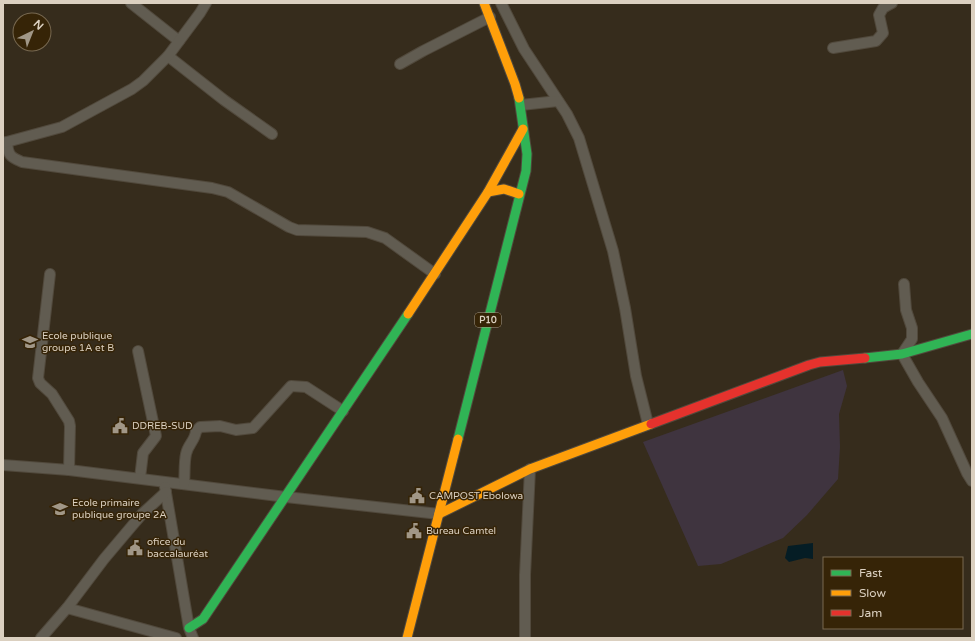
<svg xmlns="http://www.w3.org/2000/svg" width="975" height="641" font-family="'Varela Round',sans-serif">
<style>
.commercial{fill:#3f343f}
.water{fill:#051d25}
.lines{fill:none;stroke-linecap:round;stroke-linejoin:round}
.street-casing{stroke:#51493c;stroke-width:12}
.fast-casing{stroke:#51493c;stroke-width:11}
.slow-casing{stroke:#51493c;stroke-width:11}
.jam-casing{stroke:#51493c;stroke-width:11}
.street{stroke:#615c51;stroke-width:10}
.fast{stroke:#30b455;stroke-width:9}
.slow{stroke:#ff9f0a;stroke-width:9}
.jam{stroke:#e5322d;stroke-width:9}
.labels{text-anchor:middle;dominant-baseline:central;stroke-width:3;stroke-linejoin:round;paint-order:stroke}
.shield{fill:#362407;stroke:#aa9c88;stroke-width:1}
.shield-label{font-size:9px;font-weight:bold;fill:#dbd0c0}
.poi-label{font-size:10px;fill:#dbd0c0;stroke:#362407;text-anchor:start}
</style>
<rect width="100%" height="100%" fill="#362c1c"/>
<polygon class="commercial" points="843,370 847,386 839,414 840,447 838,479 807,515 783,538 721,564 698,566 643,442"/>
<polygon class="water" points="813,543 813,559 805,558 789,562 785,558 788,546"/>
<g class="lines">
<defs>
<g id="street">
<polyline points="131,3 179,41"/>
<polyline points="501,3 524,49 567,114 579,138 613,251 625,308 636,376 648,424"/>
<polyline points="833,48 876,41 883,33 879,15 883,8 892,3"/>
<polyline points="168,56 224,100 272,134"/>
<polyline points="400,64 423,51 490,17"/>
<polyline points="521,105 558,101"/>
<path d="M7,142C8,155 10,157 22,162L212,188L228,192L289,227L297,230L367,232L385,238L435,274"/>
<polyline points="3,143 62,127 132,89 143,81 168,56 200,13 206,3"/>
<polyline points="50,274 38,378 40,383 52,394 69,421 70,426 69,470"/>
<polyline points="904,284 906,310 912,328 912,339 902,354 918,382 942,418 967,473 972,481"/>
<polyline points="138,351 156,436 143,453 140,478"/>
<polyline points="3,465 69,470 286,497 439,514"/>
<path d="M184,484C185,474 184,463 186,454C188,444 195,441 196,431L200,427L220,426L236,430L253,428L291,386L306,387L343,411"/>
<polyline points="165,487 189,628 193,638"/>
<polyline points="67,608 176,638"/>
<polyline points="41,638 67,608 104,559 131,527 142,514 166,492"/>
<polyline points="525,638 525,575 530,469"/>
</g>
<g id="fast">
<polyline points="865,358 902,354 972,334"/>
<polyline points="458,439 526,171 527,154 519,98"/>
<polyline points="189,628 203,619 408,314"/>
</g>
<g id="slow">
<polyline points="484,3 515,84 519,98"/>
<polyline points="488,192 504,189 519,194"/>
<polyline points="408,314 488,192 523,129"/>
<polyline points="439,514 530,469 651,424"/>
<polyline points="407,638 458,439"/>
</g>
<polyline id="jam" points="651,424 809,365 820,362 865,358"/>
</defs>
<use href="#street" class="street-casing"/>
<use href="#fast" class="fast-casing"/>
<use href="#slow" class="slow-casing"/>
<use href="#jam" class="jam-casing"/>
<use href="#street" class="street"/>
<use href="#fast" class="fast"/>
<use href="#slow" class="slow"/>
<use href="#jam" class="jam"/>
</g>
<defs>
<symbol id="school-bare" viewBox="-9 -9 18 18"><path d="M0-5L7-2L0 1L-7-2ZM-4 1L0 2.5L4 1V4Q0 6-4 4Z" fill="#a19787" stroke="#362407" stroke-width="2.5" paint-order="stroke"/></symbol>
<symbol id="civic-bare" viewBox="-9 -9 18 18"><path d="M-.6-6.5H3V-4.5H.6V-3L4-1V1h2V6H-6V1h2V-1L-.6-3ZM-1.2 2.5V6h2.4V2.5Z" fill="#a19787" stroke="#362407" stroke-width="2.5" paint-order="stroke"/></symbol>
</defs>
<g fill-rule="evenodd">
<use href="#school-bare" x="19" y="331" width="22" height="22"/>
<use href="#civic-bare" x="109" y="415" width="22" height="22"/>
<use href="#civic-bare" x="406" y="485" width="22" height="22"/>
<use href="#school-bare" x="49" y="498" width="22" height="22"/>
<use href="#civic-bare" x="403" y="520" width="22" height="22"/>
<use href="#civic-bare" x="124" y="537" width="22" height="22"/>
</g>
<g class="labels">
<rect class="shield" x="475" y="313" width="26" height="14" rx="3"/>
<g class="shield-label">
<text x="488" y="320">P10</text>
</g>
<g class="poi-label">
<text x="42" y="336">Ecole publique<tspan x="42" dy="12">groupe 1A et B</tspan></text>
<text x="132" y="426">DDREB-SUD</text>
<text x="429" y="496">CAMPOST Ebolowa</text>
<text x="72" y="503">Ecole primaire<tspan x="72" dy="12">publique groupe 2A</tspan></text>
<text x="426" y="531">Bureau Camtel</text>
<text x="147" y="542">ofice du<tspan x="147" dy="12">baccalauréat</tspan></text>
</g>
</g>
<rect width="975" height="641" fill="none" stroke="#dbd0c0" stroke-width="8"/>
<rect x="823" y="557" width="140" height="72" fill="#362407" stroke="#786951"/>
<rect x="831" y="570" width="20" height="6" fill="#30b455" stroke="#786951"/>
<text x="859" y="577" font-size="12" fill="#dbd0c0">Fast</text>
<rect x="831" y="590" width="20" height="6" fill="#ff9f0a" stroke="#786951"/>
<text x="859" y="597" font-size="12" fill="#dbd0c0">Slow</text>
<rect x="831" y="610" width="20" height="6" fill="#e5322d" stroke="#786951"/>
<text x="859" y="617" font-size="12" fill="#dbd0c0">Jam</text>
<g transform="translate(32 32) rotate(43)"><circle r="19" fill="#362407" stroke="#786951"/>
<path d="M0-3L7 15L0 10L-7 15Z" fill="#a19787"/>
<text y="-6" font-size="11" font-weight="bold" text-anchor="middle" fill="#dbd0c0">N</text>
</g>
</svg>
